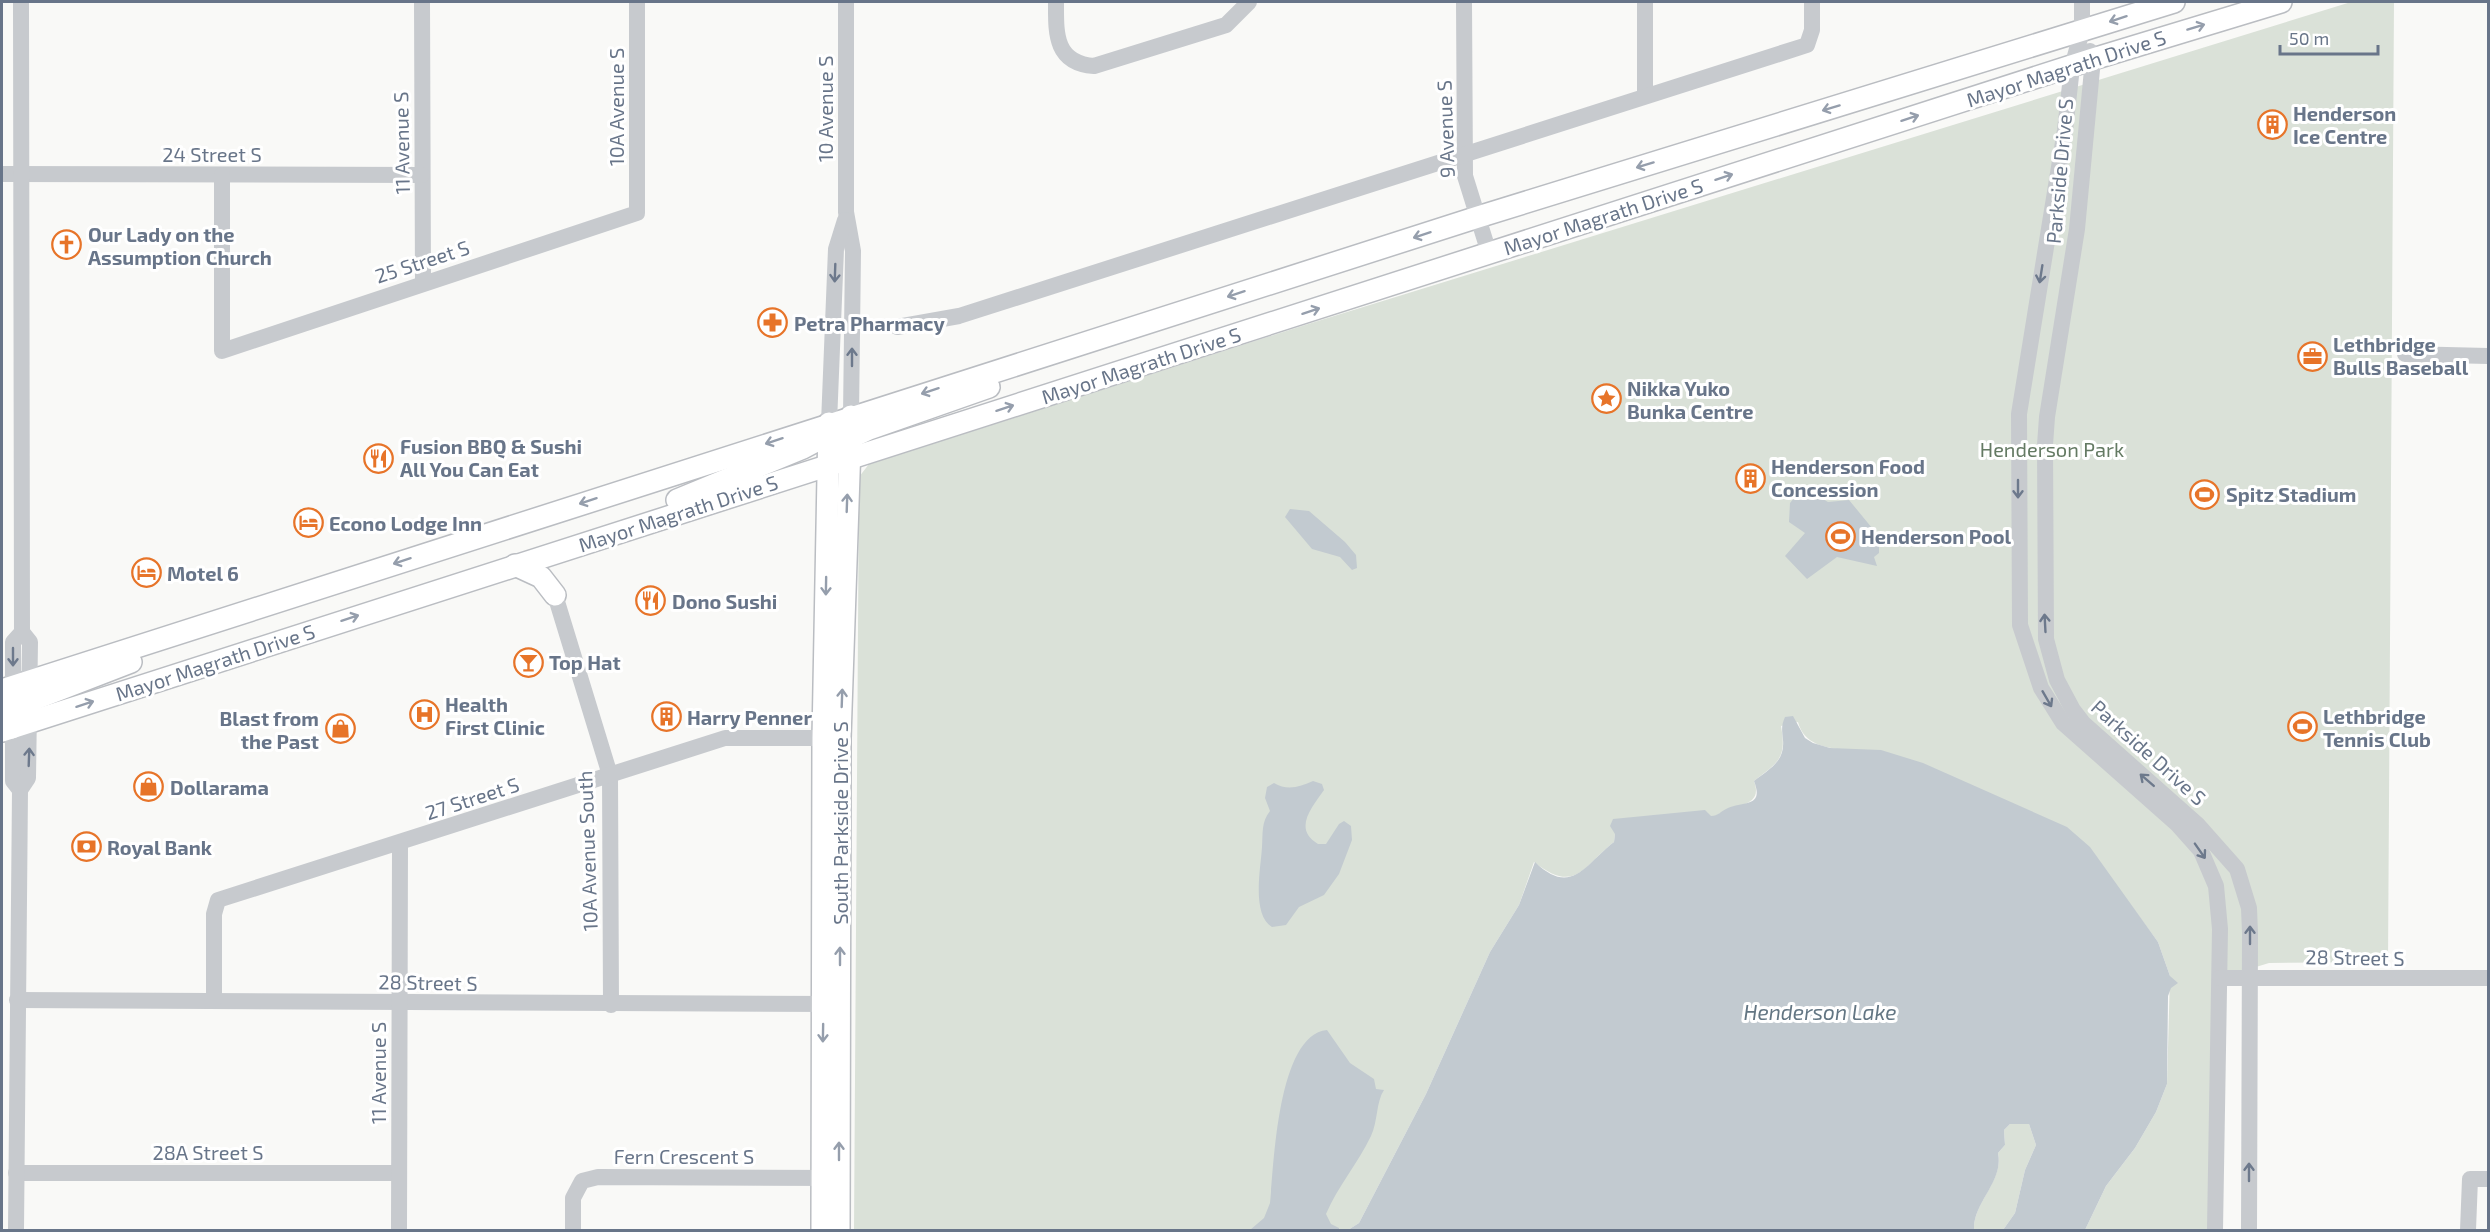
<svg xmlns="http://www.w3.org/2000/svg" width="2490" height="1232" font-family="'Exo 2',sans-serif">
<style>
.green{fill:#dae1d8}
.water{fill:#c2cad0}
.lines{fill:none;stroke-linecap:round;stroke-linejoin:round}
.major-casing{stroke:#babdc2;stroke-width:24}
.minor{stroke:#c7cace;stroke-width:16}
.major{stroke:#fff;stroke-width:21}
.oneway{stroke:#959eac}
.oneway2{stroke:#6d798c}
.labels{text-anchor:middle;dominant-baseline:central;stroke-width:6;stroke-linejoin:round;paint-order:stroke}
.street-label{font-size:20px;fill:#687589;stroke:#fff}
.poi-label{font-size:20px;font-weight:bold;fill:#687589;stroke:#fff;text-anchor:start}
.park-label{font-size:20px;fill:#647a63;stroke:#fff}
.water-label{font-size:21px;font-style:italic;fill:#637683;stroke:#fff}
</style>
<rect width="100%" height="100%" fill="#f9f9f7"/>
<g class="green">
<path d="M2351,2H2394L2388,962L2269,963L2220,978L2215,1230H2085L2106,1186L2135,1148L2156,1112L2167,1084L2170,976L2158,942L2127,900L1847,750C1826,748 1804,745 1798,722L1781,726C1787,759 1778,762 1754,781C1764,808 1734,803 1716,816L1615,834L1614,842C1583,866 1576,895 1534,862L1519,905L1490,952L1426,1094L1359,1223L1348,1230H854L859,477L869,464L1305,325Z"/>
<path d="M2018,1123L2029,1124L2036,1145L2025,1170L2015,1213L2003,1230H1974C1973,1202 2004,1181 1998,1153L2005,1145L2004,1130L2010,1124Z"/>
</g>
<g class="water">
<polygon points="1810,491 1828,502 1849,500 1872,528 1879,540 1879,553 1874,557 1877,566 1837,557 1807,579 1785,556 1805,533 1789,522 1790,503 1799,492"/>
<polygon points="1290,509 1309,511 1345,542 1356,555 1357,568 1352,570 1340,557 1312,549 1285,517"/>
<path d="M1793,716L1805,738L1813,743L1830,748L1881,750L1923,763L2067,827L2090,847L2158,942L2170,976L2178,983L2171,988L2168,996L2167,1084L2156,1112L2135,1148L2106,1186L2085,1230H2003L2015,1213L2025,1170L2036,1145L2029,1124H2010L2004,1130L2005,1145L1998,1153C2004,1182 1973,1202 1974,1230H1348L1359,1223L1426,1094L1490,952L1519,905L1535,862C1572,898 1586,863 1614,842L1615,834L1610,826L1613,819L1705,810L1711,816C1718,816 1721,811 1728,808C1745,801 1764,807 1754,781C1769,769 1785,762 1783,740C1782,730 1781,726 1785,717Z"/>
<path d="M1313,781L1322,784L1324,790C1313,806 1292,829 1318,844H1326L1339,824L1344,821L1351,826L1352,840L1339,874L1324,895L1299,907L1286,925L1272,927C1251,914 1261,867 1262,847C1263,834 1261,822 1270,811L1265,798L1267,787L1274,783C1287,791 1300,787 1313,781Z"/>
<path d="M1327,1030L1350,1063L1374,1079L1376,1089L1384,1090C1376,1102 1378,1121 1371,1136C1358,1163 1338,1186 1326,1214L1331,1224L1339,1228V1230H1250L1264,1218L1270,1203C1274,1166 1277,1035 1327,1030Z"/>
</g>
<g class="lines">
<defs>
<g id="major">
<polyline points="842,448 850,438 869,429 989,387"/>
<polyline points="677,500 803,448 835,431"/>
<polyline points="515,565 541,577 555,595"/>
<polyline points="2,690 1478,217 2174,2"/>
<polyline points="2,711 12,707 25,689"/>
<polyline points="12,728 30,701 131,662"/>
<polyline points="2,731 2093,59 2281,2"/>
<polyline points="822,1230 823,738 829,423"/>
<polyline points="839,1230 840,738 851,416"/>
</g>
</defs>
<use href="#major" class="major-casing"/>
<g class="minor">
<polyline points="422,2 423,283"/>
<polyline points="846,2 846,212 853,251 851,416"/>
<path d="M1056,2C1056,32 1054,63 1094,66L1226,25L1249,2"/>
<polyline points="1464,2 1465,176 1489,253"/>
<polyline points="2082,2 2082,31 2072,67 2065,130 2019,414 2020,625 2041,688 2063,723 2177,824 2201,851 2216,886 2220,929 2215,1230"/>
<polyline points="2090,51 2093,59 2077,229 2047,417 2045,445 2046,639 2057,680 2073,710 2083,723 2198,825 2237,869 2249,908 2250,933 2249,1230"/>
<polyline points="1645,96 1645,2"/>
<polyline points="2,174 422,175"/>
<polyline points="222,175 222,351 637,213 637,2"/>
<polyline points="897,327 959,316 1807,45 1812,30 1812,2"/>
<polyline points="2405,354 2488,356"/>
<polyline points="829,423 836,249 845,220"/>
<polyline points="555,595 610,775 611,1005"/>
<polyline points="20,790 13,781 13,642 22,632"/>
<polyline points="2220,978 2488,978"/>
<polyline points="17,1000 832,1004"/>
<polyline points="214,1000 214,914 218,900 725,738 835,738"/>
<polyline points="16,1173 399,1173"/>
<polyline points="16,1230 20,790 28,778 30,642 22,632 21,2"/>
<polyline points="399,1230 400,844"/>
<polyline points="573,1230 573,1198 582,1181 598,1177 835,1178"/>
<polyline points="2468,1230 2470,1179 2488,1179"/>
</g>
<use href="#major" class="major"/>
</g>
<defs><path id="oneway-shaft" d="M-6 0H5M1.5-3L5.5 0L1.5 3" fill="none" stroke-width="1.6" stroke-linecap="round" stroke-linejoin="round" transform="scale(1.5)"/></defs>
<g class="oneway">
<use href="#oneway-shaft" transform="translate(2118 19) rotate(162)"/>
<use href="#oneway-shaft" transform="translate(2196 27) rotate(-17)"/>
<use href="#oneway-shaft" transform="translate(1831 108) rotate(163)"/>
<use href="#oneway-shaft" transform="translate(1910 118) rotate(-18)"/>
<use href="#oneway-shaft" transform="translate(1645 165) rotate(163)"/>
<use href="#oneway-shaft" transform="translate(1724 177) rotate(-18)"/>
<use href="#oneway-shaft" transform="translate(1422 235) rotate(162)"/>
<use href="#oneway-shaft" transform="translate(1236 294) rotate(162)"/>
<use href="#oneway-shaft" transform="translate(1311 311) rotate(-18)"/>
<use href="#oneway-shaft" transform="translate(930 391) rotate(162)"/>
<use href="#oneway-shaft" transform="translate(1005 408) rotate(-18)"/>
<use href="#oneway-shaft" transform="translate(774 441) rotate(162)"/>
<use href="#oneway-shaft" transform="translate(588 501) rotate(162)"/>
<use href="#oneway-shaft" transform="translate(847 503) rotate(-88)"/>
<use href="#oneway-shaft" transform="translate(402 561) rotate(162)"/>
<use href="#oneway-shaft" transform="translate(826 586) rotate(91)"/>
<use href="#oneway-shaft" transform="translate(350 618) rotate(-18)"/>
<use href="#oneway-shaft" transform="translate(842 698) rotate(-88)"/>
<use href="#oneway-shaft" transform="translate(85 704) rotate(-18)"/>
<use href="#oneway-shaft" transform="translate(840 956) rotate(-90)"/>
<use href="#oneway-shaft" transform="translate(823 1033) rotate(91)"/>
<use href="#oneway-shaft" transform="translate(839 1151) rotate(-90)"/>
</g>
<g class="oneway2">
<use href="#oneway-shaft" transform="translate(835 273) rotate(92)"/>
<use href="#oneway-shaft" transform="translate(2041 274) rotate(99)"/>
<use href="#oneway-shaft" transform="translate(852 357) rotate(-90)"/>
<use href="#oneway-shaft" transform="translate(2018 489) rotate(90)"/>
<use href="#oneway-shaft" transform="translate(2045 623) rotate(-93)"/>
<use href="#oneway-shaft" transform="translate(13 657) rotate(90)"/>
<use href="#oneway-shaft" transform="translate(2047 699) rotate(60)"/>
<use href="#oneway-shaft" transform="translate(29 757) rotate(-88)"/>
<use href="#oneway-shaft" transform="translate(2147 780) rotate(-139)"/>
<use href="#oneway-shaft" transform="translate(2200 851) rotate(55)"/>
<use href="#oneway-shaft" transform="translate(2250 935) rotate(-90)"/>
<use href="#oneway-shaft" transform="translate(2249 1172) rotate(-90)"/>
</g>
<defs>
<symbol id="building-ring" viewBox="-11 -11 22 22"><circle r="9.5" fill="#fff" stroke="#e77429" stroke-width="1.5"/><path d="M-4-6H4V6H1V3H-1V6H-4ZM-2.5-4.3h1.7v1.8h-1.7ZM.8-4.3h1.7v1.8H.8ZM-2.5-1h1.7V.8h-1.7ZM.8-1h1.7V.8H.8Z" fill="#e77429"/></symbol>
<symbol id="church-ring" viewBox="-11 -11 22 22"><circle r="9.5" fill="#fff" stroke="#e77429" stroke-width="1.5"/><path d="M-1.2-6h2.4v3.5h3.3v2.4h-3.3V6h-2.4V-.1h-3.3v-2.4h3.3Z" fill="#e77429"/></symbol>
<symbol id="pharmacy-ring" viewBox="-11 -11 22 22"><circle r="9.5" fill="#fff" stroke="#e77429" stroke-width="1.5"/><path d="M-2-6h4v4h4v4h-4v4h-4v-4h-4v-4h4Z" fill="#e77429"/></symbol>
<symbol id="office-ring" viewBox="-11 -11 22 22"><circle r="9.5" fill="#fff" stroke="#e77429" stroke-width="1.5"/><path d="M-6-3h4V-5.5h4V-3h4V5H-6ZM-1-4.5V-3h2v-1.5ZM-6 0V1H6V0Z" fill="#e77429"/></symbol>
<symbol id="sight-ring" viewBox="-11 -11 22 22"><circle r="9.5" fill="#fff" stroke="#e77429" stroke-width="1.5"/><path d="M0-6L1.8-2.2L6-1.7L2.9 1.2L3.7 5.4L0 3.3L-3.7 5.4L-2.9 1.2L-6-1.7L-1.8-2.2Z" fill="#e77429"/></symbol>
<symbol id="restaurant-ring" viewBox="-11 -11 22 22"><circle r="9.5" fill="#fff" stroke="#e77429" stroke-width="1.5"/><path d="M-5-6h1v4h1v-4h1v4h1v-4h1v5L-1.5 .5V6h-2V.5L-5-1ZM5-6V6H3V1.5H1.5Q1.5-4 5-6Z" fill="#e77429"/></symbol>
<symbol id="stadium-ring" viewBox="-11 -11 22 22"><circle r="9.5" fill="#fff" stroke="#e77429" stroke-width="1.5"/><path d="M0-5a6.5 5 0 1 0 0 10a6.5 5 0 1 0 0-10ZM-3.5-1.8h7v3.6h-7Z" fill="#e77429"/></symbol>
<symbol id="hotel-ring" viewBox="-11 -11 22 22"><circle r="9.5" fill="#fff" stroke="#e77429" stroke-width="1.5"/><path d="M-6-4.5h1.5V1H6V5H4.5V3h-9V5H-6ZM-4 0a1.8 1.8 0 1 1 3.6 0ZM.5 0V-2.5h3Q6-2.5 6 0Z" fill="#e77429"/></symbol>
<symbol id="bar-ring" viewBox="-11 -11 22 22"><circle r="9.5" fill="#fff" stroke="#e77429" stroke-width="1.5"/><path d="M-6-5H6L.8 .8V4.5H3.5V6h-7V4.5H-.8V.8Z" fill="#e77429"/></symbol>
<symbol id="hospital-ring" viewBox="-11 -11 22 22"><circle r="9.5" fill="#fff" stroke="#e77429" stroke-width="1.5"/><path d="M-5-5h3v3.5h4V-5h3V5h-3V1.5h-4V5h-3Z" fill="#e77429"/></symbol>
<symbol id="shop-ring" viewBox="-11 -11 22 22"><circle r="9.5" fill="#fff" stroke="#e77429" stroke-width="1.5"/><path d="M-5-2.5h2.3a2.7 3.5 0 0 1 5.4 0H5L5.5 6h-11ZM-1.5-2.5h3a1.5 2.3 0 0 0-3 0Z" fill="#e77429"/></symbol>
<symbol id="bank-ring" viewBox="-11 -11 22 22"><circle r="9.5" fill="#fff" stroke="#e77429" stroke-width="1.5"/><path d="M-6-4H6V4H-6ZM0-2.3a2.3 2.3 0 1 0 0 4.6a2.3 2.3 0 1 0 0-4.6Z" fill="#e77429"/></symbol>
</defs>
<g fill-rule="evenodd">
<use href="#building-ring" x="2256" y="108" width="33" height="33"/>
<use href="#church-ring" x="50" y="228" width="33" height="33"/>
<use href="#pharmacy-ring" x="756" y="306" width="33" height="33"/>
<use href="#office-ring" x="2296" y="340" width="33" height="33"/>
<use href="#sight-ring" x="1590" y="382" width="33" height="33"/>
<use href="#restaurant-ring" x="362" y="442" width="33" height="33"/>
<use href="#building-ring" x="1734" y="462" width="33" height="33"/>
<use href="#stadium-ring" x="2188" y="478" width="33" height="33"/>
<use href="#hotel-ring" x="292" y="506" width="33" height="33"/>
<use href="#stadium-ring" x="1824" y="520" width="33" height="33"/>
<use href="#hotel-ring" x="130" y="556" width="33" height="33"/>
<use href="#restaurant-ring" x="634" y="584" width="33" height="33"/>
<use href="#bar-ring" x="512" y="646" width="33" height="33"/>
<use href="#hospital-ring" x="408" y="698" width="33" height="33"/>
<use href="#building-ring" x="650" y="700" width="33" height="33"/>
<use href="#stadium-ring" x="2286" y="710" width="33" height="33"/>
<use href="#shop-ring" x="324" y="712" width="33" height="33"/>
<use href="#shop-ring" x="132" y="770" width="33" height="33"/>
<use href="#bank-ring" x="70" y="830" width="33" height="33"/>
</g>
<g class="labels">
<g class="street-label">
<text transform="translate(2066 68) rotate(-18)">Mayor Magrath Drive S</text>
<text transform="translate(616 107) rotate(-90)">10A Avenue S</text>
<text transform="translate(825 109) rotate(-90)">10 Avenue S</text>
<text transform="translate(1445 129) rotate(-92)">9 Avenue S</text>
<text transform="translate(401 143) rotate(-91)">11 Avenue S</text>
<text x="212" y="154">24 Street S</text>
<text transform="translate(2059 171) rotate(-85)">Parkside Drive S</text>
<text transform="translate(1603 216) rotate(-18)">Mayor Magrath Drive S</text>
<text transform="translate(422 261) rotate(-18)">25 Street S</text>
<text transform="translate(1141 365) rotate(-18)">Mayor Magrath Drive S</text>
<text transform="translate(678 513) rotate(-18)">Mayor Magrath Drive S</text>
<text transform="translate(215 662) rotate(-18)">Mayor Magrath Drive S</text>
<text transform="translate(2149 752) rotate(42)">Parkside Drive S</text>
<text transform="translate(472 798) rotate(-18)">27 Street S</text>
<text transform="translate(840 823) rotate(-90)">South Parkside Drive S</text>
<text transform="translate(587 851) rotate(-92)">10A Avenue South</text>
<text transform="translate(2355 957) rotate(1)">28 Street S</text>
<text transform="translate(428 982) rotate(1)">28 Street S</text>
<text transform="translate(378 1073) rotate(-90)">11 Avenue S</text>
<text x="208" y="1152">28A Street S</text>
<text x="684" y="1156">Fern Crescent S</text>
</g>
<g class="poi-label">
<text x="2293" y="113">Henderson<tspan x="2293" dy="23">Ice Centre</tspan></text>
<text x="88" y="234">Our Lady on the<tspan x="88" dy="23">Assumption Church</tspan></text>
<text x="794" y="323">Petra Pharmacy</text>
<text x="2333" y="344">Lethbridge<tspan x="2333" dy="23">Bulls Baseball</tspan></text>
<text x="1627" y="388">Nikka Yuko<tspan x="1627" dy="23">Bunka Centre</tspan></text>
<text x="400" y="446">Fusion BBQ &amp; Sushi<tspan x="400" dy="23">All You Can Eat</tspan></text>
<text x="1771" y="466">Henderson Food<tspan x="1771" dy="23">Concession</tspan></text>
<text x="2226" y="494">Spitz Stadium</text>
<text x="329" y="523">Econo Lodge Inn</text>
<text x="1861" y="536">Henderson Pool</text>
<text x="167" y="573">Motel 6</text>
<text x="672" y="601">Dono Sushi</text>
<text x="549" y="662">Top Hat</text>
<text x="445" y="704">Health<tspan x="445" dy="23">First Clinic</tspan></text>
<text x="2323" y="716">Lethbridge<tspan x="2323" dy="23">Tennis Club</tspan></text>
<text x="687" y="717">Harry Penner</text>
<text x="319" y="718" text-anchor="end">Blast from<tspan x="319" dy="23">the Past</tspan></text>
<text x="170" y="787">Dollarama</text>
<text x="107" y="847">Royal Bank</text>
</g>
<g class="park-label">
<text x="2052" y="449">Henderson Park</text>
</g>
<g class="water-label">
<text x="1820" y="1011">Henderson Lake</text>
</g>
</g>
<rect width="2490" height="1232" fill="none" stroke="#687589" stroke-width="6"/>
<path d="M2280 45v9h98v-9" fill="none" stroke="#687589" stroke-width="3"/>
<text x="2289" y="45" font-size="18" fill="#687589" stroke="#ffffff" stroke-width="4.5" paint-order="stroke">50 m</text>
</svg>
